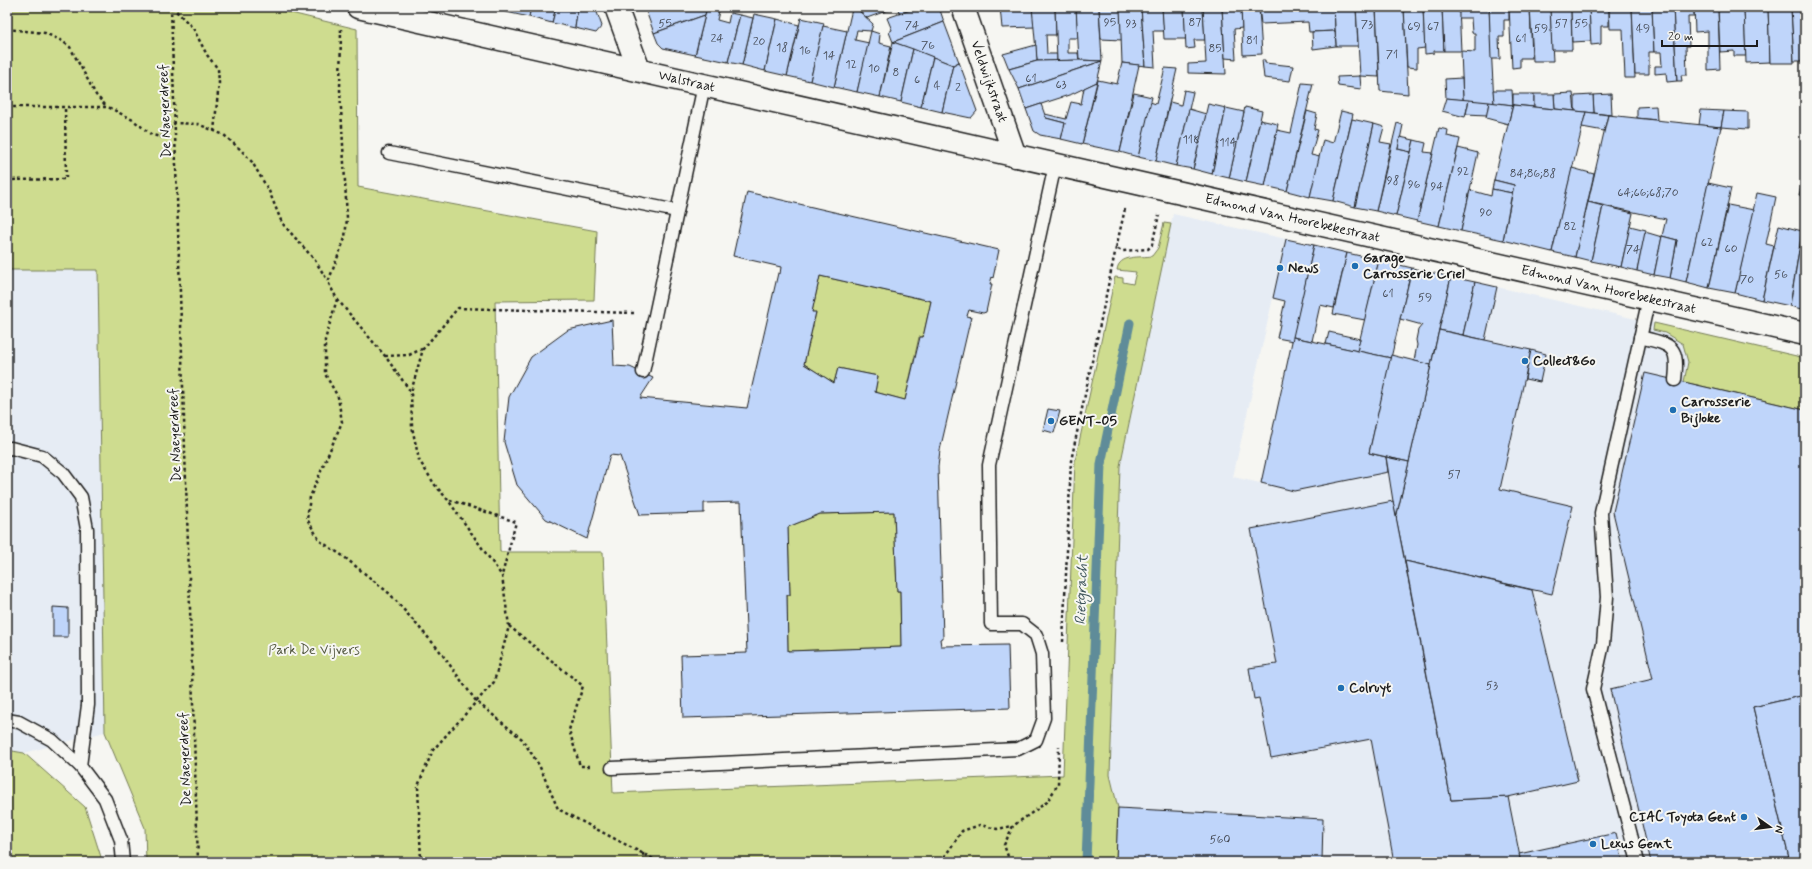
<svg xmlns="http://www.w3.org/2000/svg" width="1812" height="869" font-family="Mynerve,sans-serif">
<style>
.built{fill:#e6ecf4}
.green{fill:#cedc8f;stroke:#757c56}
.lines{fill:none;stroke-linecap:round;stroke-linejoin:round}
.stream{stroke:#5f8c99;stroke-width:9}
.building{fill:#bfd5fa;stroke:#1c1c1c;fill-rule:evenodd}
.service-casing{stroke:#1c1c1c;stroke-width:15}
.minor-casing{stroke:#1c1c1c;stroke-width:25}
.path{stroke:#1c1c1c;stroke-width:2.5;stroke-dasharray:3 3;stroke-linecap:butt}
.service{stroke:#f6f6f2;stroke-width:12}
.minor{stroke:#f6f6f2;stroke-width:22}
.poi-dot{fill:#1f6fb2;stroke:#f6f6f2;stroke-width:1.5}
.labels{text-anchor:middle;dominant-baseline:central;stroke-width:4;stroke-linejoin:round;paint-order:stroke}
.number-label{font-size:12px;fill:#454a54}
.street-label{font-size:14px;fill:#1c1c1c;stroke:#f6f6f2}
.poi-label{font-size:14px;font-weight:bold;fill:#1c1c1c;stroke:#f6f6f2;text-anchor:start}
.park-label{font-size:14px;fill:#51563e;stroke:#f6f6f2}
.water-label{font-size:15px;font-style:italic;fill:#3e545a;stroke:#f6f6f2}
</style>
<rect width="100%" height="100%" fill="#f6f6f2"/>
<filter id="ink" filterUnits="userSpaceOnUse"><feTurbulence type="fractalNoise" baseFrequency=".025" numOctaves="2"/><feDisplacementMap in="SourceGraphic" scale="8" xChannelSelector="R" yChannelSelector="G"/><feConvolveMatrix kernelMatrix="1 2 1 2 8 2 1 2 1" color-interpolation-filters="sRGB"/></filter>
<g filter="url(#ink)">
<g class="built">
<polygon points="1173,214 1286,239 1233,477 1260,483 1293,337 1390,358 1391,355 1431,365 1439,330 1485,340 1497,287 1805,358 1805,862 1116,862 1118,808 1110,775 1120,466"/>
<polygon points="7,270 98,270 105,732 24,753 7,750"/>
</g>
<g class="green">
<path d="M7,7H266L357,29L358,187L597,231L594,300L495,301L500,552H603L613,793L1063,775L1075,461L1115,277L1123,278V282L1133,284L1136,272L1117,270C1119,254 1140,258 1152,256L1158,248L1164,223L1171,224L1120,466L1110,775L1118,808L1116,862H146L145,828L105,732L98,270H7Z"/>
<polygon points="820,276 931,301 923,337 919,337 905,400 875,392 878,376 838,368 834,383 804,364 816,313 812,312"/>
<polygon points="1654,323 1805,358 1805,410 1684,382 1688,362 1683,344 1665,333 1653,330"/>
<polygon points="894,512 897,591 900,591 901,647 788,651 787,595 790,595 788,527 820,514"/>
<polygon points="7,750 24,753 85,807 101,857 100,862 7,862"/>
</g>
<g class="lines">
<polyline class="stream" points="1086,862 1101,464 1130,323"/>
</g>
<g class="building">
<polygon points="484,7 507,7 506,12"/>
<polygon points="507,7 531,7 529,17 506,12"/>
<polygon points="531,7 556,7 552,23 529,17"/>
<polygon points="556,7 575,7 577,13 575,28 552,23"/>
<polygon points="575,7 595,7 602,26 596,33 575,28 577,13"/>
<polygon points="657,7 683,7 684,11 695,7 707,7 705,15 654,33 646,11"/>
<polygon points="707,7 720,7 717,20 728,23 730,13 740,15 728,62 695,55"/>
<polygon points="857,7 897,7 867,18 856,8"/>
<polygon points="897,7 919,7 900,14"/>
<polygon points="919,7 939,7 944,22 893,42 889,32 892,30 887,18"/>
<polygon points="1000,7 1032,7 1035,27 1002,28"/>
<polygon points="1032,7 1055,7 1056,35 1046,35 1047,54 1057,54 1057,61 1037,61"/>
<polygon points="1055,7 1076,7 1078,38 1068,38 1068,53 1078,53 1079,60 1057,61"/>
<polygon points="1076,7 1099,7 1102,61 1079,60"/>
<polygon points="1099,7 1120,7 1122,40 1101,39"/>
<polygon points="1120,7 1141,7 1145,66 1122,63"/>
<polygon points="1141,7 1162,7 1164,31 1153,31 1155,67 1145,66"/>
<polygon points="1162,7 1184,7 1186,39 1164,39"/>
<polygon points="1184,7 1203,7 1205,40 1194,40 1195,48 1186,49"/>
<polygon points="1203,7 1222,7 1226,74 1188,73 1188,64 1206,63"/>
<polygon points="1222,7 1241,7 1242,28 1234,29 1236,59 1225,58"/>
<polygon points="1241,7 1259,7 1262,54 1243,55"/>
<polygon points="1259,7 1334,7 1335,31 1309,32 1308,22 1261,24"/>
<polygon points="1334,7 1356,7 1358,46 1336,46"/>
<polygon points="1356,7 1376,7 1379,77 1360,76"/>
<polygon points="1376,7 1404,7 1408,94 1380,91"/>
<polygon points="1404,7 1423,7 1425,48 1417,49 1417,68 1407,67"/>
<polygon points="1423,7 1442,7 1444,51 1434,51 1434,53 1425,54"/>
<polygon points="1442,7 1459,7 1461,51 1444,51"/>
<polygon points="1459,7 1489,7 1494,103 1463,100 1461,51 1475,52 1475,33 1472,33 1471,18 1459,18"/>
<polygon points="1489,7 1509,7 1509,20 1504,20 1504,37 1499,37 1500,59 1491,59"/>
<polygon points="1509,7 1530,7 1532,58 1520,58 1520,67 1512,68"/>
<polygon points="1530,7 1550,7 1553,61 1533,61"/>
<polygon points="1550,7 1571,7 1572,50 1552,50"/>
<polygon points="1571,7 1589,7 1591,41 1572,42"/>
<polygon points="1589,7 1609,7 1609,26 1601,26 1601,44 1591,45"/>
<polygon points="1609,7 1632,7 1635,78 1625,78 1623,29 1610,29"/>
<polygon points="1632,7 1652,7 1654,52 1649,52 1649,74 1635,74"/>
<polygon points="1652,7 1673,7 1677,81 1667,82 1666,73 1655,74 1655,66 1662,66 1661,52 1654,52"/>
<polygon points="1673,7 1694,7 1694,17 1688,17 1689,46 1686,46 1687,75 1681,75 1682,81 1677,81"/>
<polygon points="1694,7 1718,7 1720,69 1708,70 1708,31 1695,32"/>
<polygon points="1718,7 1744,7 1746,56 1734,56 1734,51 1720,52"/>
<polygon points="1744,7 1768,7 1770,62 1746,63"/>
<polygon points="1768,7 1791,7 1794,63 1770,63"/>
<polygon points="1791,7 1805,7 1805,61 1794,61"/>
<polygon points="856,8 873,24 871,31 857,30 855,40 869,43 857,92 834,87 852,9"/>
<polygon points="754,14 777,19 765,71 742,65"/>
<polygon points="705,15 695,55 663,48 658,43 654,33"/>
<polygon points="740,15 753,18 742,65 728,62"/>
<polygon points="801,18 824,23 810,81 787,76"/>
<polygon points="777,19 799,25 787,76 765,71"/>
<polygon points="944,22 959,62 953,65 893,42"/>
<polygon points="823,26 847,31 834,87 810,81"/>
<polygon points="871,31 880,34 879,43 891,46 880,97 857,92"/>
<polygon points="1335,31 1336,46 1313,49 1312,32"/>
<polygon points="893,42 913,49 901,102 880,97"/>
<polygon points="1036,45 1037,61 1009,69 1003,54"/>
<polygon points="913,49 933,57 921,107 901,102"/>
<polygon points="933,57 953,65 942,112 921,107"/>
<polygon points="1079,60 1102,61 1019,89 1009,69 1037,61"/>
<polygon points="1262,60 1265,60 1265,63 1293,66 1290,81 1264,78"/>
<polygon points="1102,61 1097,82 1072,94 1026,109 1019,89"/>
<polygon points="959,62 977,111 971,118 942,112 953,65"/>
<polygon points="1122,63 1139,65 1120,152 1082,144 1098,80 1117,84"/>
<polygon points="1165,68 1177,69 1156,161 1138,157 1150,102 1156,104"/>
<polygon points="1360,76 1361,89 1338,86 1337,77"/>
<polygon points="1462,78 1463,100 1446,98 1445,79"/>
<polygon points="1097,82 1082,144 1061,139 1065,123 1046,118 1045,114 1066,119 1071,102 1081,104 1084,88"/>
<polygon points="1302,83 1313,84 1287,191 1265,186 1277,130 1291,133"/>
<polygon points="1184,90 1193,92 1176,166 1156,161 1170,102 1181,105"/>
<polygon points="1493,90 1512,90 1513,105 1494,103"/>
<polygon points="1134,93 1152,97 1138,157 1120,152"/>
<polygon points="1573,93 1575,111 1555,109 1554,94"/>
<polygon points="1513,94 1534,94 1534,107 1513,105"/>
<polygon points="1534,94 1554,94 1555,109 1534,107"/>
<polygon points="1611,94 1612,115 1594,113 1593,95"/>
<polygon points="1593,95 1594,113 1575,111 1575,96"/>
<polygon points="1446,98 1469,100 1465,117 1442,111"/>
<polygon points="1469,100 1489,102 1487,115 1466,114"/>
<polygon points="1489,102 1513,105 1508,124 1486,118"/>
<polygon points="1041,104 1046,118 1065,123 1061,139 1040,135 1034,131 1026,109"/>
<polygon points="1208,104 1226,108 1212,174 1193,169"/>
<polygon points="1513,105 1586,112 1552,252 1503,240 1514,185 1494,180"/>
<polygon points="1656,106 1657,120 1637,118 1637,107"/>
<polygon points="1245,107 1262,111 1246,182 1229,178"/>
<polygon points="1226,108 1244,112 1229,178 1212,174"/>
<polygon points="1189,109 1206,114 1193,169 1176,166"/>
<polygon points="1701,110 1724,111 1721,127 1699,125"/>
<polygon points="1307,111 1317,114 1314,129 1318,130 1311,155 1320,157 1310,197 1287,191"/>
<polygon points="1341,111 1353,114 1333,201 1310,197 1323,140 1333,143"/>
<polygon points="1724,111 1748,112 1748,129 1721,127"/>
<polygon points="1586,112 1608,115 1604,131 1582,127"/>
<polygon points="1608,115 1721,127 1686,282 1670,278 1677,240 1662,236 1666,219 1588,202"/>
<polygon points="1352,119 1374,124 1355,207 1333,201"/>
<polygon points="1260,120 1278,124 1265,186 1246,182"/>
<polygon points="1397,123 1403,125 1398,149 1411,152 1396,216 1376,211"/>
<polygon points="1374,124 1384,127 1380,142 1391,144 1376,211 1355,207"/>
<polygon points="1439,128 1448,130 1447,136 1460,139 1439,226 1417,221"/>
<polygon points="1400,137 1414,140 1411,152 1398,149"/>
<polygon points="1414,140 1426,143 1424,152 1433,153 1417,221 1396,216"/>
<polygon points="1458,148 1478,153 1461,231 1439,226"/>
<polygon points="1572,168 1594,174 1575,257 1552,252"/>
<polygon points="1494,180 1514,185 1512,193 1492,189"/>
<polygon points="1708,183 1731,188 1709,288 1686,282"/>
<polygon points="1802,183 1805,184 1805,196 1799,195"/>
<polygon points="1492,189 1512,193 1503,240 1461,231 1470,190 1491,196"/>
<path d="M747,192L999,250L993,278L992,277L990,284H992L986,312L983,313L969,310L967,316L971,317L940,450L938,467L943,638L940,639L941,646L1008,645L1010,708L683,718L681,655L747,653L741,502L704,503V513L640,515L620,456L610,455L587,539L546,519L517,485L504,442L509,397L531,357L568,330L612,320L614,366L630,367L653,378L640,398L747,408L778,273L780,274L781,267L733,256ZM820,276L931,301L923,337H920L905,400L875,392L878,376L838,368L834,383L804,364L816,312H812ZM894,512L897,591H900L901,647L788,651L787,595H790L788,527L820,514Z"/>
<polygon points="1757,193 1776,197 1766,244 1774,246 1762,300 1735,293"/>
<polygon points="1588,202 1603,206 1591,261 1575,257"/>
<polygon points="1728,205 1754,210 1735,293 1709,288"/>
<polygon points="1603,206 1633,213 1621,267 1591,261"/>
<polygon points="1804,221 1805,221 1805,239 1801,239"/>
<polygon points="1779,225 1802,231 1790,306 1762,300"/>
<polygon points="1630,226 1646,230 1637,271 1621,267"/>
<polygon points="1645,232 1662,237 1654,275 1637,271"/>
<polygon points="1662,236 1677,240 1670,278 1654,275"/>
<polygon points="1286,239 1314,245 1293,341 1277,338 1285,301 1273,298"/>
<polygon points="1314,245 1347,253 1334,308 1320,305 1312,341 1293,337"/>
<polygon points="1799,251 1805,253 1805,310 1790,306"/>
<polygon points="1347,253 1379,260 1365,320 1333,314"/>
<polygon points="1379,260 1412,268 1391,358 1357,351"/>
<polygon points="1412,268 1451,277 1431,365 1414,361 1417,345 1416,340 1418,330 1422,325 1400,319"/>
<polygon points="1451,277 1475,282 1463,335 1439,330"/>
<polygon points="1475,282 1497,287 1485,340 1463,335"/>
<polygon points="1439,330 1531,350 1500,489 1573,506 1552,594 1405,561 1396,518"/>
<polygon points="1329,332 1360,339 1357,351 1326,344"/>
<polygon points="1293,337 1391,358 1369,453 1386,457 1388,472 1294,491 1261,483"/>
<polygon points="1531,350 1546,354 1540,382 1525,379"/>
<polygon points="1391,355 1431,365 1409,462 1369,453"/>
<polygon points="1645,373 1805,410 1805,695 1753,707 1790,862 1651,862 1610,689 1653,679 1613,512"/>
<polygon points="1048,409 1060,411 1054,433 1043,430"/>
<polygon points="1386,457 1409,462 1396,518 1393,501"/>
<polygon points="1393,501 1451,800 1508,797 1521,862 1394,862 1371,739 1271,758 1259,698 1254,699 1249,668 1277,664 1251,529"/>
<polygon points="1405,561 1532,590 1578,781 1508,797 1451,800"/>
<polygon points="53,607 68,608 68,637 53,637"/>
<polygon points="1805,695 1805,862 1790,862 1753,707"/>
<polygon points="1118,808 1323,819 1322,862 1116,862"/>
<polygon points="1616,833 1623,862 1521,862 1519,854"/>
</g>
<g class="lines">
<defs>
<g id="service">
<polyline points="389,153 677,211"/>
<path d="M1640,337C1672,345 1679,345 1675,380"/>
<polyline points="643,372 704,85"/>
<polyline points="7,449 11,448 42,456 63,473 81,497 87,529 88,705 80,766"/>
<polyline points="7,720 19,722 52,740 80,766 105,799 121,840 123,862"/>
<polyline points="612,768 1018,749 1036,740 1044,718 1042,654 1036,635 1022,624 991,624 989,465 1055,165"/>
<polyline points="1638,862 1593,689 1603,644 1607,597 1601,513 1649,298"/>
</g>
<g id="minor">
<path id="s1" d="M358,7L1805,334"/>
<polyline points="616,7 639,70"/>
<path id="s2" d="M963,7L1015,156"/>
</g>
</defs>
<use href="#service" class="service-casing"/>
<use href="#minor" class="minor-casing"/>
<g class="path">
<polyline points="171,7 198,862"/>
<polyline points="172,7 193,28 207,55 218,69 219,83 214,131"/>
<polyline points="7,29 45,33 62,41 70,47 96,95 107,107"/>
<polyline points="341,29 340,90 347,218 345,238 328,282 337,299 385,356 411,392"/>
<polyline points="7,107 108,107 133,120 152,135 161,137 175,123 198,124 224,135 241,150 252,162 269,191 282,223 314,259 328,281"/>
<polyline points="7,180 66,179 65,106"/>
<polyline points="1125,209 1116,248 1122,251 1148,249 1152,245 1159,215"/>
<polyline points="337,299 325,340 325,374 338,397 342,422 310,497 307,519 320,541 343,556 390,594 439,650 476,701 522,739 539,765 558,809 659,862"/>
<polyline points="385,356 409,355 422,349"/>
<polyline points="450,500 516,522 502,575"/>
<polyline points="509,626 583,686 569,730 580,766 591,766"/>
<polyline points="1063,642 1071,461 1116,248"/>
<polyline points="643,853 644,862"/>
<polyline points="421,862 418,786 433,750 494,682 509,626 502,576 448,500 435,485 419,460 412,427 411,392 423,349 458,308 634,313"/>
<polyline points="941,862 962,831 980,825 997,829 1013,826"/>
<polyline points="1010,862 1004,845 1013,826 1047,802 1058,784 1059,747"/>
</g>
<use href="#service" class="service"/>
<use href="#minor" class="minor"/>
</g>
</g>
<g class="poi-dot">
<circle cx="1355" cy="266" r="4"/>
<circle cx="1280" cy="268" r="4"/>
<circle cx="1525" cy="361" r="4"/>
<circle cx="1673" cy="410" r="4"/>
<circle cx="1051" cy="421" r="4"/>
<circle cx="1341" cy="688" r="4"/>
<circle cx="1744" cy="817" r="4"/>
<circle cx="1593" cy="844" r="4"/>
</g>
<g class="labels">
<g class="number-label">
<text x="1110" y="23">95</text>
<text x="1195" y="23">87</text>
<text x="665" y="24">55</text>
<text x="1131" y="24">93</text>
<text x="1561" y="24">57</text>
<text x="1581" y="24">55</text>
<text x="1367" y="25">73</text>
<text x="912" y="26">74</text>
<text x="1414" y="27">69</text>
<text x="1433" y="27">67</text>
<text x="1541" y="29">59</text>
<text x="1643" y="29">49</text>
<text x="717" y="39">24</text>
<text x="1521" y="39">61</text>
<text x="1252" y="41">81</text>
<text x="759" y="42">20</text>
<text x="928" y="46">76</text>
<text x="782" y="48">18</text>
<text x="1215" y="49">85</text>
<text x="805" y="51">16</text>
<text x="1392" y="55">71</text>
<text x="829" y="56">14</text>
<text x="851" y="65">12</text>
<text x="874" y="69">10</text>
<text x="896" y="73">8</text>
<text x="1031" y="79">61</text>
<text x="917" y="80">6</text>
<text x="1061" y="85">63</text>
<text x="937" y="86">4</text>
<text x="958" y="88">2</text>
<text x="1191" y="140">118</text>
<text x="1228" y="143">114</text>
<text x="1463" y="172">92</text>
<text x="1533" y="174">84;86;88</text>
<text x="1393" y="181">98</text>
<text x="1414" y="185">96</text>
<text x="1437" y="187">94</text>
<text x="1648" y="193">64;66;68;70</text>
<text x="1486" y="213">90</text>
<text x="1570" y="227">82</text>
<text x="1707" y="243">62</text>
<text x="1731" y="249">60</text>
<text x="1633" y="250">74</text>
<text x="1781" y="275">56</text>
<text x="1747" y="280">70</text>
<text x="1388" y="294">61</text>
<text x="1425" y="298">59</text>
<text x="1454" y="475">57</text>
<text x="1492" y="686">53</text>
<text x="1220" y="840">560</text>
</g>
<g class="street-label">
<text stroke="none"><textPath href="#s1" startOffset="337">Walstraat</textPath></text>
<text stroke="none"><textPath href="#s2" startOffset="79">Veldwijkstraat</textPath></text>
<text transform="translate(165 111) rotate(-92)">De Naeyerdreef</text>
<text stroke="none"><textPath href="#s1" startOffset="958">Edmond Van Hoorebekestraat</textPath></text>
<text stroke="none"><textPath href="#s1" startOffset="1282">Edmond Van Hoorebekestraat</textPath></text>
<text transform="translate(175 435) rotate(-92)">De Naeyerdreef</text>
<text transform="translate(185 759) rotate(-92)">De Naeyerdreef</text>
</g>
<g class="poi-label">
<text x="1363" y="258">Garage<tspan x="1363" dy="16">Carrosserie Criel</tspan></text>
<text x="1288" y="268">News</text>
<text x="1533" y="361">Collect&amp;Go</text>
<text x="1681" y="402">Carrosserie<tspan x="1681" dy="16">Bijloke</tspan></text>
<text x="1059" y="421">GENT-05</text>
<text x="1349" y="688">Colruyt</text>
<text x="1736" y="817" text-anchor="end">CIAC Toyota Gent</text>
<text x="1601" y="844">Lexus Gent</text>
</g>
<g class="park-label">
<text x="314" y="650">Park De Vijvers</text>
</g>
<g class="water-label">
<text transform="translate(1082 590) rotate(-88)">Rietgracht</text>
</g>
</g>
<rect width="1812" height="869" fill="none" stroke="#f6f6f2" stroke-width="24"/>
<rect x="12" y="12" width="1788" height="845" fill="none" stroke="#1c1c1c" stroke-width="1.5" filter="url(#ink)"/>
<g transform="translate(1770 827) rotate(104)" stroke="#f6f6f2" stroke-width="3" paint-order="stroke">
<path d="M0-3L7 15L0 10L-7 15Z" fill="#1c1c1c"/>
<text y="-6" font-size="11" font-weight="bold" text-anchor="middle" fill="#1c1c1c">N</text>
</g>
<path d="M1662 40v6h95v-6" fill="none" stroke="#1c1c1c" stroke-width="2"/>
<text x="1668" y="40" font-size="12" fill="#1c1c1c" stroke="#f6f6f2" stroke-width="3" paint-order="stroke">20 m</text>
</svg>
